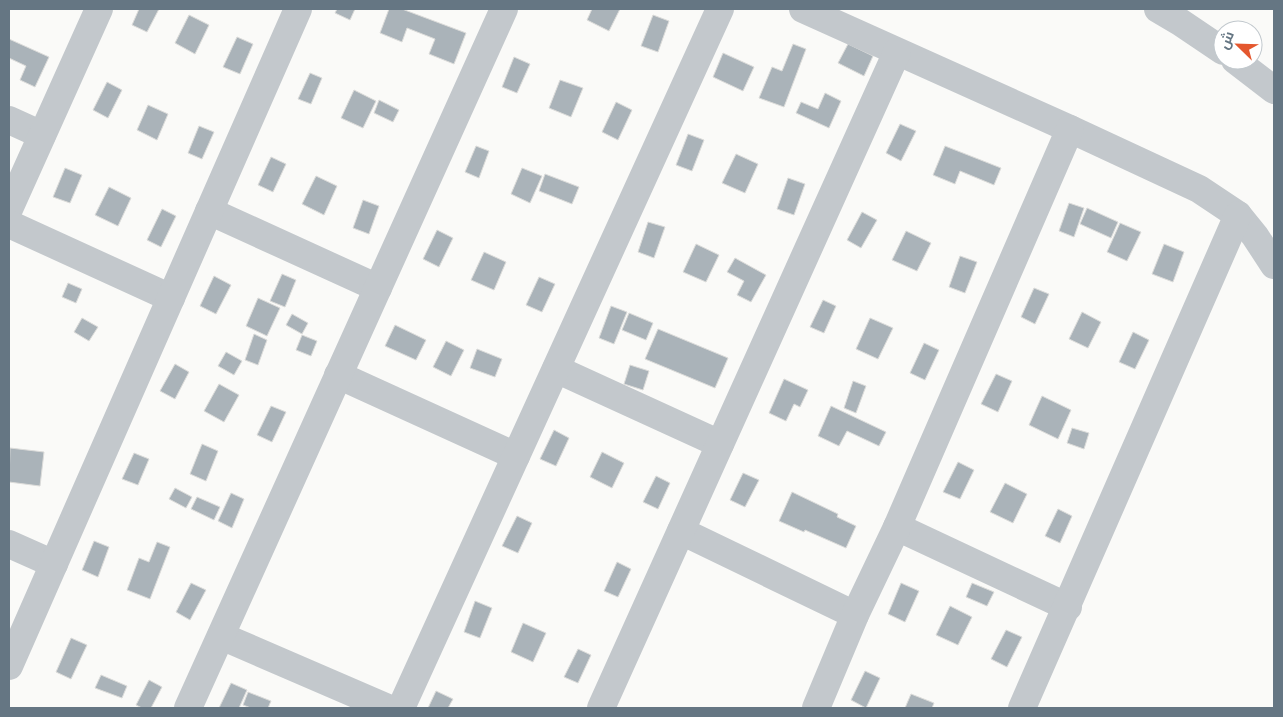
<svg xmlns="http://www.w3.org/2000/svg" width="1283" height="717" font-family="'Varela Round',Cairo,sans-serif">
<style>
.building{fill:#aab3b9;stroke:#dcdcda}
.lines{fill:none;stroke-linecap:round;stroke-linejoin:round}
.street{stroke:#c3c8cc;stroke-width:28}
</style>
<rect width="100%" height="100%" fill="#fafaf8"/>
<g class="building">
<polygon points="139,9 159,9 147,32 132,25"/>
<polygon points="337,9 355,9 350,20 335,13"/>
<polygon points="389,9 402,9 466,33 454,64 429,54 435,39 407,28 402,42 380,33"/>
<polygon points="592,9 620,9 609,31 587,20"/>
<polygon points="189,15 209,25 195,54 175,43"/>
<polygon points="653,15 669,21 658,52 641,46"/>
<polygon points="237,37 253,44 240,74 223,67"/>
<polygon points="9,39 49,57 35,87 20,80 26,66 9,58"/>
<polygon points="793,44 806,49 784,107 759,98 772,67 782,71"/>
<polygon points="848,44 873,56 864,76 838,63"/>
<polygon points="723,53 754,67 743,91 713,77"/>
<polygon points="514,57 530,64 517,93 502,87"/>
<polygon points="310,73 322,78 311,104 298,99"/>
<polygon points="560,80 583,88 571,117 549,108"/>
<polygon points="107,82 122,90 108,118 93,110"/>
<polygon points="354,90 376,101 363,128 341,118"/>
<polygon points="825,93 841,101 829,128 796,113 801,102 818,109"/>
<polygon points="379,100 399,110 393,122 374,113"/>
<polygon points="616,102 632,110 618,140 602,132"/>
<polygon points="148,105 168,114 157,140 137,130"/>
<polygon points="900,124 916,131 901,161 886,153"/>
<polygon points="199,126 214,132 202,159 188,153"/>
<polygon points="688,134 704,140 692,171 676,165"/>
<polygon points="476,146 489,151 479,178 465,172"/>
<polygon points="945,146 1001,168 994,185 960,171 955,184 933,175"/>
<polygon points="736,154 758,164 745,193 722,183"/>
<polygon points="271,157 286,164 273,192 258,185"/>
<polygon points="65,168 82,175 70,203 53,197"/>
<polygon points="522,168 542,176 530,203 511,194"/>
<polygon points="545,174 579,187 572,204 539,191"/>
<polygon points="316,176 337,186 324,215 302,204"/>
<polygon points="788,178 805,184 794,215 777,209"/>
<polygon points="109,187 131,198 118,226 95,215"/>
<polygon points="363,200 379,206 369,234 353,228"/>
<polygon points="1069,203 1084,208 1074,237 1059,231"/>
<polygon points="1087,208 1118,222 1111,238 1080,224"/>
<polygon points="162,209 176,216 161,247 147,240"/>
<polygon points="862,212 877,220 861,248 847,240"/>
<polygon points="648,222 665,227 654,258 638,252"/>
<polygon points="1120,223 1141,232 1127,261 1107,252"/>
<polygon points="437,230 453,238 439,267 423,259"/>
<polygon points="906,231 931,243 917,271 892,260"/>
<polygon points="696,244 719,255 706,282 683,272"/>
<polygon points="1164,244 1184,252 1173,282 1152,274"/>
<polygon points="484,252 506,262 494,290 471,280"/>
<polygon points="960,256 977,262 965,293 949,287"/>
<polygon points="735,258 766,275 751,302 737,295 744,281 727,272"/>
<polygon points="282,274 296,280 285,307 270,301"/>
<polygon points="214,276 231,285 216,314 200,306"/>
<polygon points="539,277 555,284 542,312 526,305"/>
<polygon points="68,283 82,289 76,303 62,297"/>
<polygon points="1034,288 1049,294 1035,324 1021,317"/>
<polygon points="258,298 280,308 267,336 246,326"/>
<polygon points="823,300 836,306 824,333 810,327"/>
<polygon points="611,306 627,312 614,344 599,338"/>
<polygon points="1082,312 1101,322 1088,348 1069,339"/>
<polygon points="629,313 653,323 646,340 622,330"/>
<polygon points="292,314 308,323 302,334 286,325"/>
<polygon points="82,318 98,327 89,341 74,332"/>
<polygon points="870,318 893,328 878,359 856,349"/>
<polygon points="395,325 426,340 416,360 385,346"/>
<polygon points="658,329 728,358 715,388 645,359"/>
<polygon points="1133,332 1149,340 1135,369 1119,362"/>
<polygon points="254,334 267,340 258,365 245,360"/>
<polygon points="302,335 317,341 311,356 296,350"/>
<polygon points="446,341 464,350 451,376 433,367"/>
<polygon points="924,343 939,350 925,380 910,373"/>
<polygon points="477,349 502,359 495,377 470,368"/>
<polygon points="226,352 242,361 234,375 218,366"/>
<polygon points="175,364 189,372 175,399 160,391"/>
<polygon points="630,365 649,371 643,390 624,384"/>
<polygon points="996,374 1012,381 998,412 981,404"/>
<polygon points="784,379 808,390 800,407 794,404 786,421 769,413"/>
<polygon points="853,381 866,386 856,413 844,408"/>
<polygon points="219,384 239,395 224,422 204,411"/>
<polygon points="1042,396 1071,410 1058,439 1029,425"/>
<polygon points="271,406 286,412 272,442 257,435"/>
<polygon points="831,406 886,432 879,446 847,431 839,446 818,436"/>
<polygon points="1072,428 1089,433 1084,449 1067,443"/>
<polygon points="554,430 569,438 556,466 540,459"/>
<polygon points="202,444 218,451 206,481 190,474"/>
<polygon points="10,448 44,452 40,486 9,482"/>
<polygon points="602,452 624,463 612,488 590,477"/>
<polygon points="134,453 149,459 138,485 122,479"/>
<polygon points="958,462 974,470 960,499 943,492"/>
<polygon points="743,473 759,480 745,507 730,500"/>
<polygon points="656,476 670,483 658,509 643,502"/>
<polygon points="1005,483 1027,494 1013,523 990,512"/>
<polygon points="175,488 192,497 186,508 169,499"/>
<polygon points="792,492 838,514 837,517 856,526 846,548 805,530 804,532 779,521"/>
<polygon points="231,493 244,499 232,528 218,521"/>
<polygon points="197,497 220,507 214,520 191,509"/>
<polygon points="1058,509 1072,516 1060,543 1045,536"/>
<polygon points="517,516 532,523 518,553 502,546"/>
<polygon points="94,541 109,547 98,577 82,570"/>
<polygon points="157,542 170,547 150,599 127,590 139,558 149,562"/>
<polygon points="617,562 631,569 618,597 604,591"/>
<polygon points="191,583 206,590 190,620 176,612"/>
<polygon points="901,583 919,591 905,622 888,614"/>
<polygon points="972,583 994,592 987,606 966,597"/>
<polygon points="475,601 492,608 480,638 464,632"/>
<polygon points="950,606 972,617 958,645 936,635"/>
<polygon points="523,623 546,633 533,662 511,652"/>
<polygon points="1006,630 1022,637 1007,667 991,659"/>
<polygon points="71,638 87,645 71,679 56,672"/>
<polygon points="578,649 591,655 578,683 564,677"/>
<polygon points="865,671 880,678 866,708 851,700"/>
<polygon points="101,675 127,686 122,698 95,688"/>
<polygon points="149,680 162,687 151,708 142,708 136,705"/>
<polygon points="231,683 247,690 239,708 219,708"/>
<polygon points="436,691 453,699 448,708 428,708"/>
<polygon points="248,692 271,701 268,708 251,708 243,705"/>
<polygon points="911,694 934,703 932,708 905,708"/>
</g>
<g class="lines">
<g class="street">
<polyline points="803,9 1070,129 1199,189 1238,215 1255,236 1274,265"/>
<polyline points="1158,9 1180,22 1223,51"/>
<polyline points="1235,60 1274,90"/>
<polyline points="9,120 42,135"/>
<polyline points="9,209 99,9"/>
<polyline points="209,211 378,288"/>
<polyline points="9,224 171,298"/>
<polyline points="556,369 720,444"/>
<polyline points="338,375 516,456"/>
<polyline points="897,527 1068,607"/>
<polyline points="681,531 855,615"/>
<polyline points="9,544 54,564"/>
<polyline points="221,636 388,708"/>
<polyline points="9,666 298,9"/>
<polyline points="188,708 504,9"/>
<polyline points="401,708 720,9"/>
<polyline points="601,708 897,52"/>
<polyline points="816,708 855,615 897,527 1070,129"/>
<polyline points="1022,708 1238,215"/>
</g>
</g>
<rect width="1283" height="717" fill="none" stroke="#657683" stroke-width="20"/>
<g transform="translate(1238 45) rotate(293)"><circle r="24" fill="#ffffff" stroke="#c1c8cd"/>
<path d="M0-4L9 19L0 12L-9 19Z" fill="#e4572e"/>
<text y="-8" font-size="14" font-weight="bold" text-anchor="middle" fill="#657683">ش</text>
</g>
</svg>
